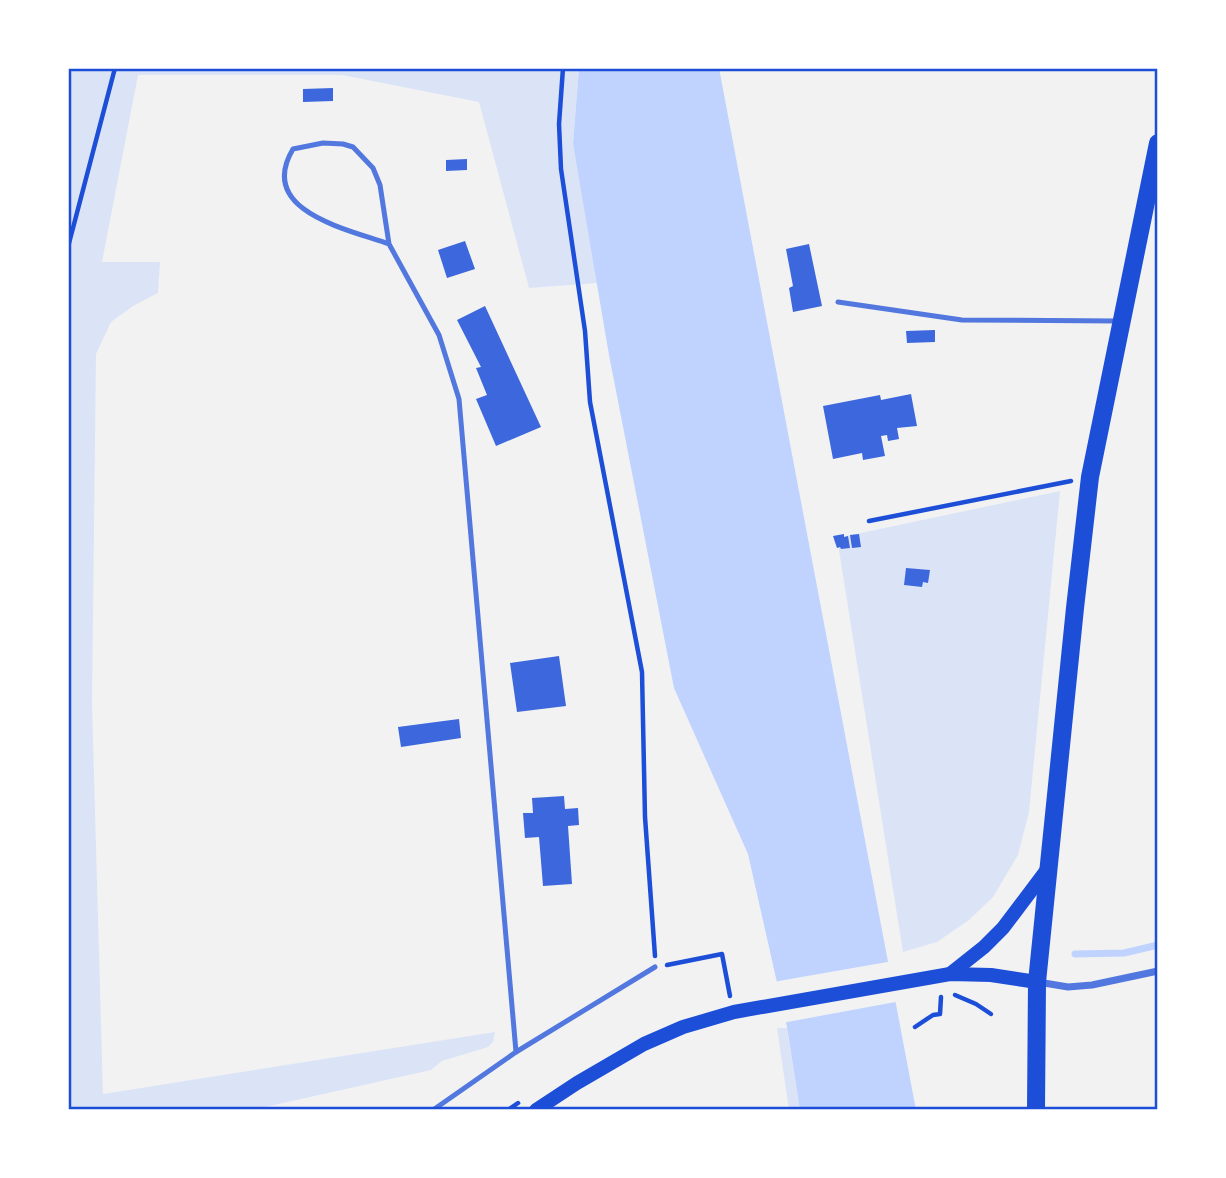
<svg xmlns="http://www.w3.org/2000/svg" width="1226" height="1178" font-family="Rubik,sans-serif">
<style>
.green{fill:#dbe4f7}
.water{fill:#bfd3fe}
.pier{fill:#f2f2f2}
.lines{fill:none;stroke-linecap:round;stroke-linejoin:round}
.stream{stroke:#bfd3fe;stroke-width:7}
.building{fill:#3d67dc}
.path{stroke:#1d4ed8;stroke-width:4.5}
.service{stroke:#5277de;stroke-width:5}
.minor{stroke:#5277de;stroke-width:7}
.secondary{stroke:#1d4ed8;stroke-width:14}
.primary{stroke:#1d4ed8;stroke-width:18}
.neatline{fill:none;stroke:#1d4ed8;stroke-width:2.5}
</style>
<rect width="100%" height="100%" fill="#f2f2f2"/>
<g class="green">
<polygon points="72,68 579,68 573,144 597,283 529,288 479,102 342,75 138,75 102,262 160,262 158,293 133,306 111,322 96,354 92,704 103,1094 495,1032 493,1042 488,1047 442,1061 431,1070 252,1110 68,1110 68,91"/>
<polygon points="1060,491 1029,812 1018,855 993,897 969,920 937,942 903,952 837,538"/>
<polygon points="777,1028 787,1028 800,1110 789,1110"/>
</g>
<polygon class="water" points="579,68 719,68 916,1110 800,1110 787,1027 748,854 674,688 609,355 573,144"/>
<polygon class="pier" points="893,961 901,1001 782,1023 773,982"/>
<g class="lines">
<polyline class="stream" points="1075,954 1124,953 1158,945"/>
</g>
<g class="building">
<polygon points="333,88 333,101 303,102 303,89"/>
<polygon points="467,159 467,170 446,171 446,160"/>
<polygon points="465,241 475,269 447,278 438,250"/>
<polygon points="809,244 822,306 793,312 789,288 793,286 786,249"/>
<polygon points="485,306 541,427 496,446 476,399 487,395 476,368 481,367 457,320"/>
<polygon points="935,330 935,342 907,343 906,331"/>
<polygon points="911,394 917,426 897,428 899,439 888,441 887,435 881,436 885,456 863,460 862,453 833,459 823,406 880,395 881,400"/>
<polygon points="844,534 844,537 848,536 850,548 841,549 840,547 837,548 833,536"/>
<polygon points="859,534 861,547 852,548 850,535"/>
<polygon points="906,568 930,570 928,583 923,582 922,587 904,585"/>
<polygon points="559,656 566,706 517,712 510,663"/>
<polygon points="459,719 461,738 401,747 398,727"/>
<polygon points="564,796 565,809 578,808 579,825 568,826 572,884 543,886 539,837 525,838 523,813 533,813 532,798"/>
</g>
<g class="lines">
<g class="path">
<polyline points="563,68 559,124 561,169 585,331 590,402 642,672 645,817 655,956"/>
<polyline points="68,247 115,68"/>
<polyline points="869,521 1071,481"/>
<polyline points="667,965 722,954 730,996"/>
<polyline points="955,995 976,1004 991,1014"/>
<polyline points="915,1027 933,1015 940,1014 941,997"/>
<polyline points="508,1110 518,1103"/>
</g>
<g class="service">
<path d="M389,244C347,229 256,211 293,149L323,143L343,144L353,147L373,168L380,185L389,244L439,335L459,399L516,1052"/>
<polyline points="838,302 962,320 1117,321"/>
<polyline points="433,1110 516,1052 655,967"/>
</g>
<polyline class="minor" points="1038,982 1068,987 1092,985 1158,971"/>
<g class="secondary">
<polyline points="950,974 984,947 1003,928 1049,867"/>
<polyline points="536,1110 577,1083 644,1044 683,1027 734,1012 950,974 991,975 1037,982"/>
</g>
<polyline class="primary" points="1036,1110 1037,982 1075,608 1090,477 1158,143"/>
</g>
<rect width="1226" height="1178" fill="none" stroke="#ffffff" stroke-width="140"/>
<rect x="70" y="70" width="1086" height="1038" class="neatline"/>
</svg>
